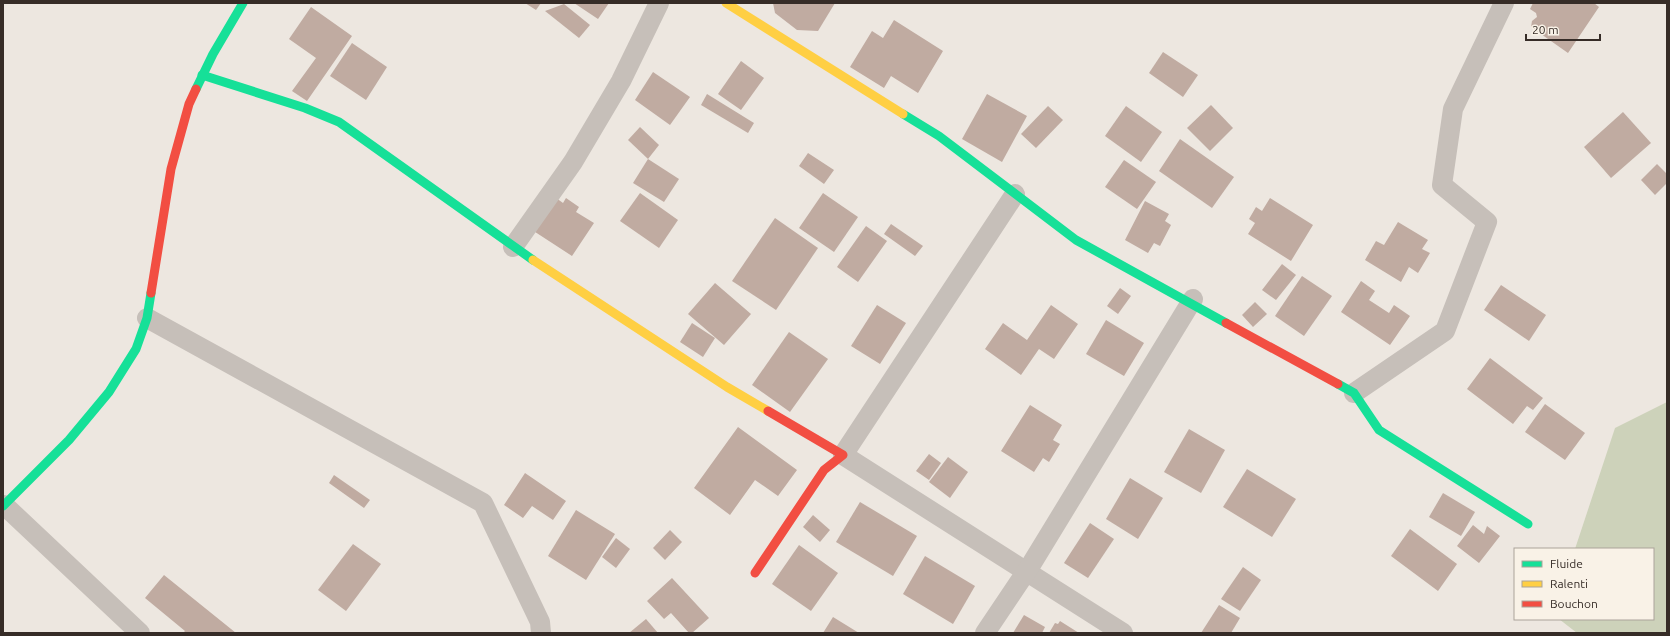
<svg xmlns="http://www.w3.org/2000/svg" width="1670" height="636" font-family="Ubuntu,sans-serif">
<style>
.green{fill:#cdd2ba}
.building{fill:#c0aba1}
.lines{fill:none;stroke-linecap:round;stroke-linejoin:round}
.street{stroke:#c6bfb9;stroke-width:20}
.fast{stroke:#16e098;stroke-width:9}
.slow{stroke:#ffcf43;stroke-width:9}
.jam{stroke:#f24e42;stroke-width:9}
</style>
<rect width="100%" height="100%" fill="#ede7e0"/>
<polygon class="green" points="1667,402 1667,633 1577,633 1559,619 1653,619 1653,549 1575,549 1615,428"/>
<g class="building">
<polygon points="525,3 541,3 536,10"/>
<polygon points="574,3 609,3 598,19"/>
<polygon points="773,3 835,3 818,31 797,30 775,13"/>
<polygon points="1533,3 1594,3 1599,7 1568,53 1531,27 1532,21 1537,17 1536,13 1530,9"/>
<polygon points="564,4 590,25 579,38 545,11"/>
<polygon points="311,7 352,36 307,101 292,91 316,58 289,39"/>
<polygon points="894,20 943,51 918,93 891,76 884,88 850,67 872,31 883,38"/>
<polygon points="352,43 387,67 366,100 330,76"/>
<polygon points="1163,52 1198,75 1183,97 1149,73"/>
<polygon points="741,61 764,78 741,110 718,94"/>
<polygon points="653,72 690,97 670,125 635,100"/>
<polygon points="707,94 754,123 748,133 701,105"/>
<polygon points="987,94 1027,116 1002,162 962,139"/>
<polygon points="1211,105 1233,128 1210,151 1187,128"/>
<polygon points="1048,106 1063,120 1036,148 1021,134"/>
<polygon points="1126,106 1162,132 1141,162 1105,136"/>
<polygon points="1623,112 1651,143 1611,178 1584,147"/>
<polygon points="640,127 659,145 648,159 628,140"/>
<polygon points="1180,139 1234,177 1212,208 1159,171"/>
<polygon points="808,153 834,170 824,184 799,166"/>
<polygon points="648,159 679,179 664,202 633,183"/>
<polygon points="1124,160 1156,182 1137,209 1105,187"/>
<polygon points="1657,164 1667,174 1667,183 1655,195 1641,180"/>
<polygon points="640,193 678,220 659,248 620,221"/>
<polygon points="823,193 858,217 834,252 799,228"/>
<polygon points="552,195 563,203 566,198 579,207 576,212 594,223 572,256 529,228"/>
<polygon points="1270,198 1313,225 1291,261 1248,234 1255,223 1249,219 1256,207 1262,211"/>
<polygon points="1145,201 1169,214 1165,221 1171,225 1160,246 1154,243 1148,253 1125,240"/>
<polygon points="775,218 818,248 776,310 732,281"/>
<polygon points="1398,222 1428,240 1422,249 1430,253 1418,273 1409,267 1401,282 1365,260 1376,241 1384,245"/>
<polygon points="891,224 923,246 915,256 884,234"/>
<polygon points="866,226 887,241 858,282 837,267"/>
<polygon points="1282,264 1296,275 1276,300 1262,290"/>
<polygon points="1302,276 1332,296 1304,336 1275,316"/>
<polygon points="1361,281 1375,291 1369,300 1389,313 1394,305 1410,316 1390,345 1341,312"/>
<polygon points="715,283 751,314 724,345 688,314"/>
<polygon points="1501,285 1546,315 1529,341 1484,310"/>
<polygon points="1120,288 1131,296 1118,314 1107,306"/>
<polygon points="1255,302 1267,314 1253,327 1242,315"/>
<polygon points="877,305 906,323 880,364 851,346"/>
<polygon points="1051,305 1078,324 1054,359 1039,349 1021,375 985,349 1003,323 1027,340"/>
<polygon points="1106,320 1144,343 1124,376 1086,354"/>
<polygon points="692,323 715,338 703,357 680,342"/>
<polygon points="789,332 828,359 790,412 752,385"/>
<polygon points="1490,358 1543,398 1533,410 1527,406 1513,424 1467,389"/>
<polygon points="1545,404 1585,433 1565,460 1525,432"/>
<polygon points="1030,405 1062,425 1053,440 1060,444 1049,462 1043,458 1034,472 1001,451"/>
<polygon points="738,427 797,470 778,496 755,480 730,515 694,488"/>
<polygon points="1189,429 1225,450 1201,493 1164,472"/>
<polygon points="929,454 941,463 929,480 916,471"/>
<polygon points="948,457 968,472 950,498 929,482"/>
<polygon points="1247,469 1296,499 1272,537 1223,507"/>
<polygon points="525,473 566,501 553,520 532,506 523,518 504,505"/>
<polygon points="334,475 370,500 364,508 329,483"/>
<polygon points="1130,478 1163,498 1138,539 1106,519"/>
<polygon points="1443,493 1475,512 1461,536 1429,517"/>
<polygon points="860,502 917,536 893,576 836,542"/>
<polygon points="576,510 615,534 586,580 548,556"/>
<polygon points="813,515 830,530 820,542 803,527"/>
<polygon points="1090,523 1114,539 1088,578 1064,563"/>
<polygon points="1473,525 1484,534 1487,526 1500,536 1479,563 1457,546"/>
<polygon points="1410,529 1457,564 1438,591 1391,556"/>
<polygon points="670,530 682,542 665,560 653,548"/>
<polygon points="616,538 630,549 616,568 602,557"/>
<polygon points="353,544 381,564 346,611 318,590"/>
<polygon points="799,545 838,573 811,611 772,584"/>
<polygon points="925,556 975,586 953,624 903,594"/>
<polygon points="1243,567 1261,580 1240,611 1221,599"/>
<polygon points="164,575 236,633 183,633 185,631 145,598"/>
<polygon points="672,578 709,618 692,633 689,633 671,613 664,619 647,601"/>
<polygon points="1219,605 1240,618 1231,633 1201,633"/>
<polygon points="1024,615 1045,627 1042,633 1013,633"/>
<polygon points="833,617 859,633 823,633"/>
<polygon points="646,619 658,633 629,633"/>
<polygon points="1060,621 1079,633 1049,633 1055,623 1058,624"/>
</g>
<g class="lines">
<g class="street">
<polyline points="1015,194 843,455 1123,633"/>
<polyline points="513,247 573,162 621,81 659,3"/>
<polyline points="147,318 483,503 540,622 541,633"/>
<polyline points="1354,393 1445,331 1487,222 1442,185 1453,109 1504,3"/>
<polyline points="4,505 140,633"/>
<polyline points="985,633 1032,563 1193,299"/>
</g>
<g class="fast">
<polyline points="202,75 305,108 339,122 533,260"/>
<polyline points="196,89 213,54 243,3"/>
<polyline points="903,114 939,136 1076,240 1226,323"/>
<polyline points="1338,384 1354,393 1379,430 1528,524"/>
<polyline points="3,506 69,440 109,392 136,349 147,318 151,293"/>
</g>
<g class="slow">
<polyline points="726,3 903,114"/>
<polyline points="533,260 727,387 768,411"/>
</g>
<g class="jam">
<polyline points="151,293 171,169 189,104 196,89"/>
<polyline points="1226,323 1338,384"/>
<polyline points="755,573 824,470 843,455 768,411"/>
</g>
</g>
<rect width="1670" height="636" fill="none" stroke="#362c27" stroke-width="8"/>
<rect x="1514" y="548" width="140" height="72" fill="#f9f2e7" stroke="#aba39a"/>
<rect x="1522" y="561" width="20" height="6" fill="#16e098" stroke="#aba39a"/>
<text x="1550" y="568" font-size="12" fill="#362c27">Fluide</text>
<rect x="1522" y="581" width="20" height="6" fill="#ffcf43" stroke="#aba39a"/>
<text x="1550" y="588" font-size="12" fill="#362c27">Ralenti</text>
<rect x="1522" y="601" width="20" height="6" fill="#f24e42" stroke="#aba39a"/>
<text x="1550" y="608" font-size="12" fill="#362c27">Bouchon</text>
<path d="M1526 34v6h74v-6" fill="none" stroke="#362c27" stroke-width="2"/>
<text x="1532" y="34" font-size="12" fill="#362c27" stroke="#f9f2e7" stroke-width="3" paint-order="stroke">20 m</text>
</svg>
